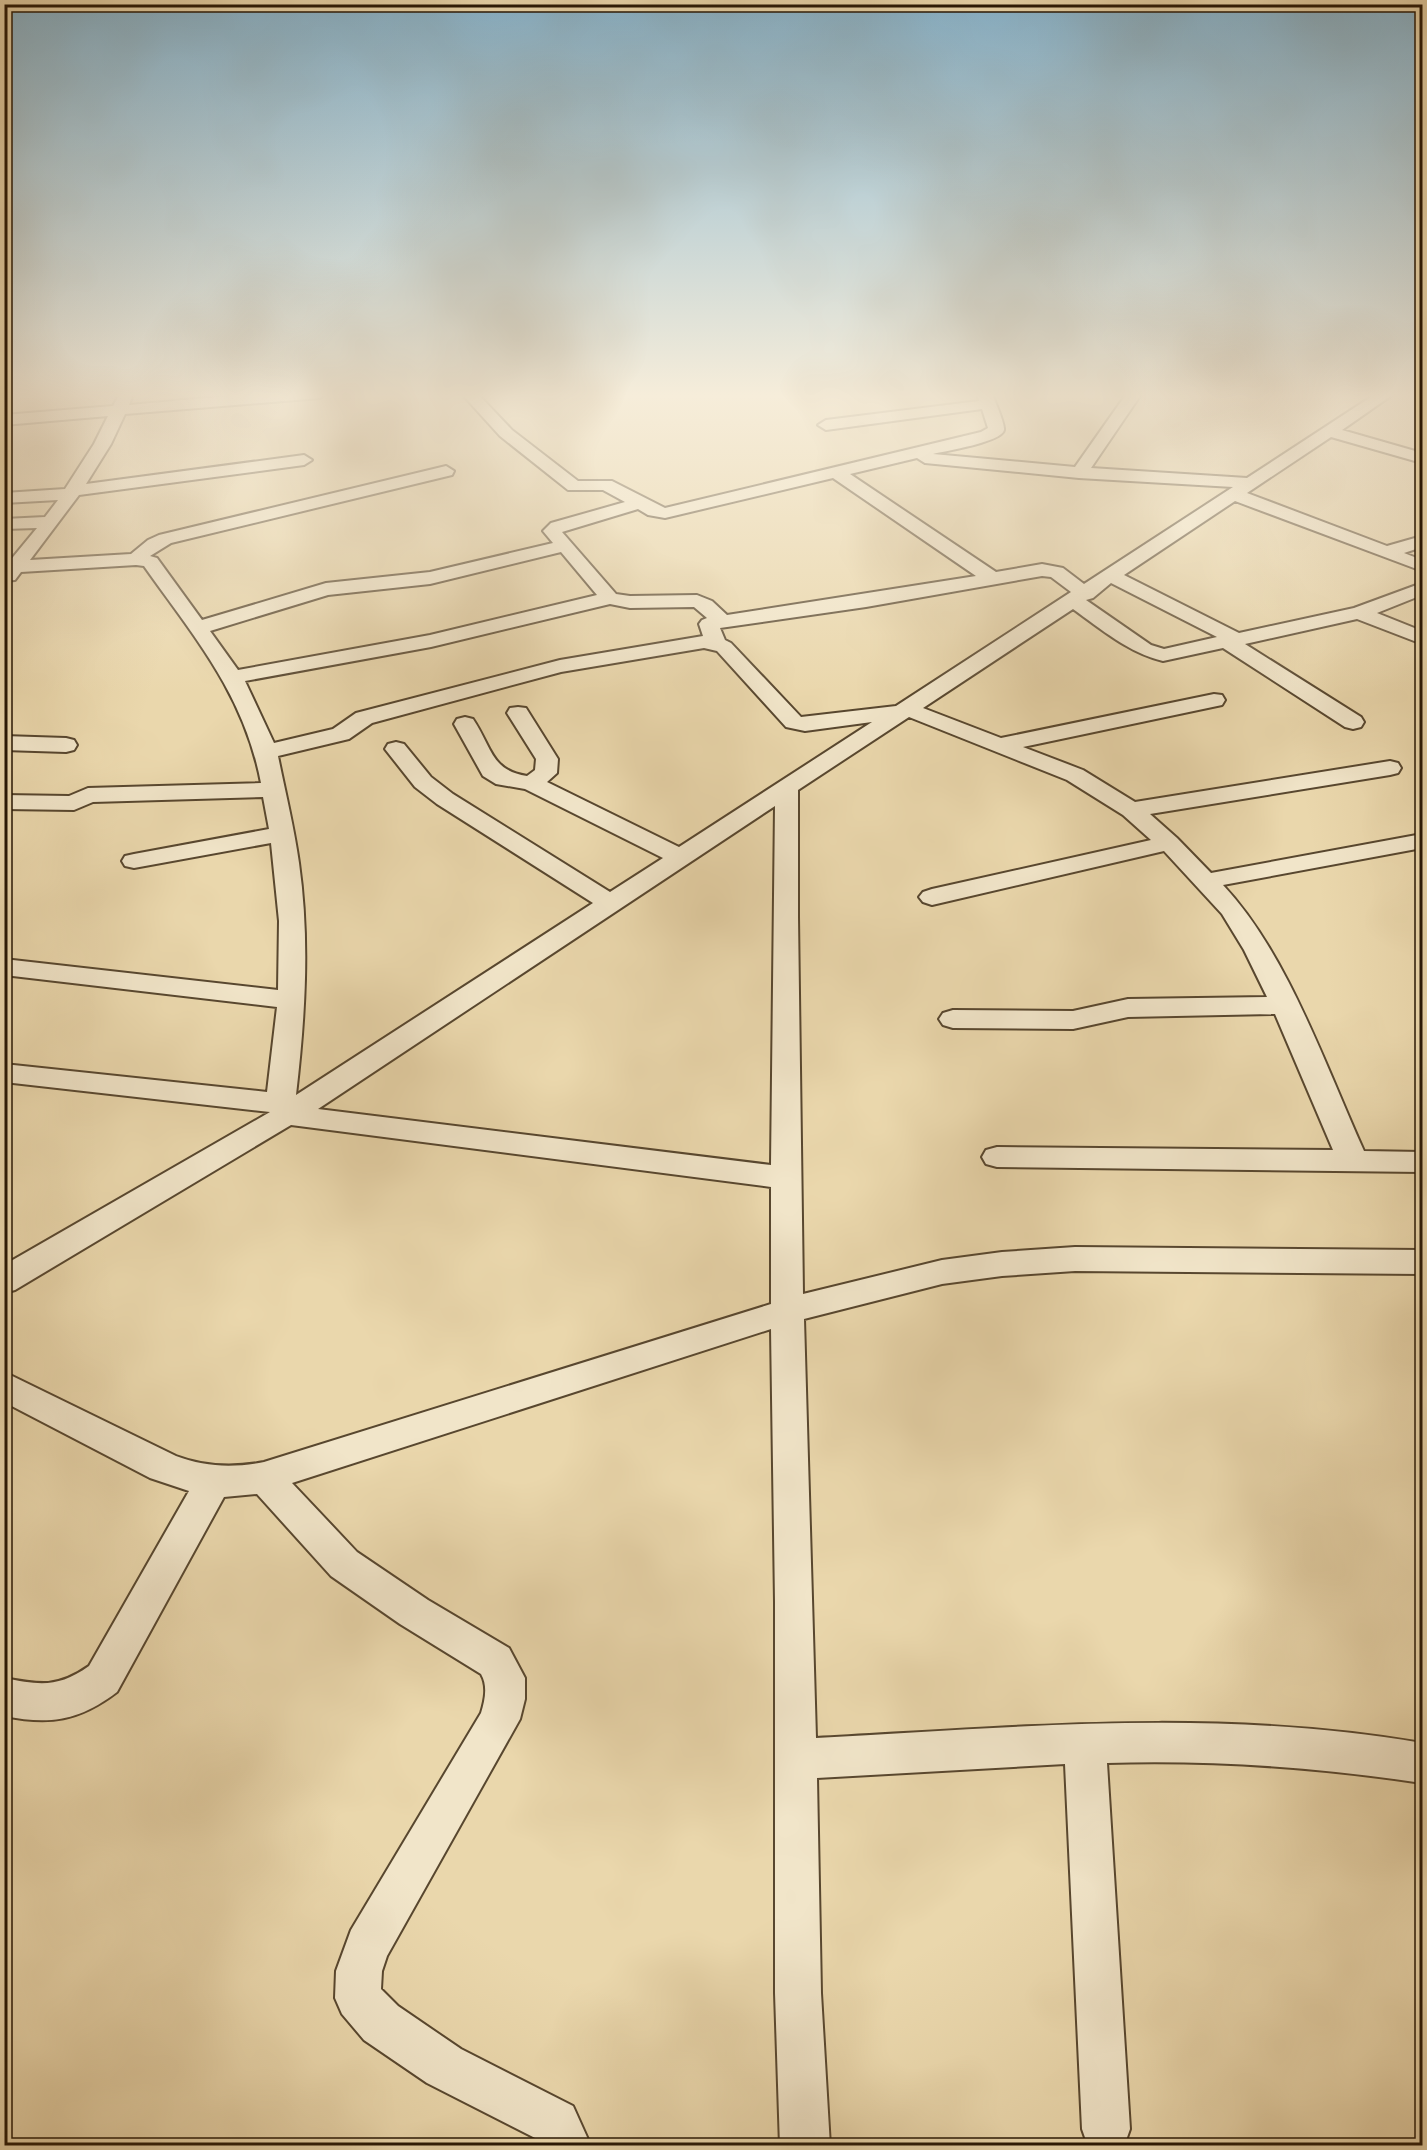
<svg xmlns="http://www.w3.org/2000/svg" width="1427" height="2150" font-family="'IM FELL Great Primer',serif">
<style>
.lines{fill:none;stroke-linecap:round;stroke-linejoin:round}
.minor-casing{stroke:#58472f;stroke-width:4}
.minor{fill:#f1e5c9;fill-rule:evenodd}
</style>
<rect width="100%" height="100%" fill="#ead7ac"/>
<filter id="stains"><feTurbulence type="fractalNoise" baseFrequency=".00333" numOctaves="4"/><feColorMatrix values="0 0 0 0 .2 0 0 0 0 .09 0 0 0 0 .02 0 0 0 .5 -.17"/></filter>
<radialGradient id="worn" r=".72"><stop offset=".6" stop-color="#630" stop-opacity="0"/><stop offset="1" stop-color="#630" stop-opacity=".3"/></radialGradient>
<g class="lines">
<defs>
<g id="minor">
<path d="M120,393L129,394L132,397L129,405L261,393H327L320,398L125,414L111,444L86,484L304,455L312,460L304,465L79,495L30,560L131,554L148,540L159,535L446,466L454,471L452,475L171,543L150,556L157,558L202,620L326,583L430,572L553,543L543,531L551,523L625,502L603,490H568L500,436L461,393H477L512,430L578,481H612L665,508L981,432L988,428L982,409L826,430L818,425L826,420L979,401L977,393H992C994,400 1005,423 1004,430C1002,442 945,451 933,454L1075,467L1127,393H1142L1091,468L1247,478L1377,393H1395L1342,430L1422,453V463L1331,437L1247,493L1387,546L1422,536V547L1404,553L1422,560V571L1235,501L1124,575L1239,633L1354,608L1422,583V595L1377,613L1422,631V644L1357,619L1245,644L1361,717L1364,722L1361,727L1353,729L1345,727L1223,648L1163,661C1129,653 1101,629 1073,609L923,708L1001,738L1214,694L1222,695L1225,700L1222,705L1023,747L1083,770L1135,802L1390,761L1398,763L1401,768L1398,773L1390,775L1150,814L1177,838L1211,873L1422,834V848L1223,885C1287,953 1325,1065 1364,1151L1422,1152V1172L997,1167L986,1164L982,1157L986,1150L997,1147L1333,1150L1275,1014L1128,1017L1073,1029L953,1028L943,1025L939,1019L943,1013L953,1010L1073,1011L1128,999L1267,997L1244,950L1222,914L1164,851L932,905L923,902L919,897L923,892L932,889L1151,840L1123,815L1067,780L909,717L798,790V917L803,1294L942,1260L1002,1252L1075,1247L1422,1250V1274L1075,1271L1002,1276L942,1284L804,1319L816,1738C1018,1727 1222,1708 1422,1743V1783C1317,1767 1213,1760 1107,1763L1130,2129L1124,2146H1088L1082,2129L1065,1764L817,1778L821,1993L830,2146H780L775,1993V1602L771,1329L292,1483L357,1552L428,1600L509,1648L525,1678V1699L520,1719L387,1956L382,1971L381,1989L398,2006L461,2049L573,2106L591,2146H541L539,2140L427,2083L364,2040L342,2014L335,1998L336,1971L351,1930L481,1713C485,1700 488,1686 481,1674L400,1624L331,1576L257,1494L224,1497L117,1692C79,1721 50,1725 4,1716V1678C40,1685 58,1688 89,1666L189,1491L150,1478L4,1402V1372L176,1456C205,1467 233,1468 264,1462L771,1304V1187L291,1125L15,1290L4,1293V1265L270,1112L4,1082V1064L267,1092L277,1007L4,975V959L278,990L279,921L271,843L134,868L125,866L122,861L125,856L134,854L269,829L263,797L93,802L74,810L4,809V795L69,796L88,788L261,783C244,694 195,638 144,566L136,565L21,572L15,580L4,581V568L37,528L4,529V519L45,517L58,500L4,503V493L65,489L94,444L108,416L4,425V415L113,406ZM917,458L925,463L1079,478L1233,487L1084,584L1063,568L1042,564L996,572L850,474ZM833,478L976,576L727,615L712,601L697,595L630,596L616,594L562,532L638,509L648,515L665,518ZM561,552L597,595L430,635L238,670L210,631L328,595L430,584ZM1042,576L1051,577L1071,592L896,706L801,717L731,643L725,640L720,628L866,607ZM1111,583L1217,637L1164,649L1151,645L1086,600L1093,598ZM610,604L630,608L694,607L707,618L702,620L699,624L703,636L560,660L356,713L333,729L274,743L245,681L431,647ZM704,648L717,651L786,727L805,731L872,722L679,847L547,782L557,773L558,759L526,708L518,707L510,708L507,713L536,759L535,770L527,776C490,770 492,747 473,719L465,717L457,719L454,724L483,776L496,784L525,789L663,858L610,892L453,794L431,777L404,744L396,742L388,744L385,749L415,787L437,804L593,903L296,1095C305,1018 310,940 299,863C294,827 285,791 278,756L349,739L372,723L561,672ZM775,806L771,1165L318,1109Z"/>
<polygon points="4,736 66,738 74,740 77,745 74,750 66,752 4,750"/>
</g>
</defs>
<use href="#minor" class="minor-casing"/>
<use href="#minor" class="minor"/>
</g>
<linearGradient id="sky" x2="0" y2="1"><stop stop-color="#88b6d0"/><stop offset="0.57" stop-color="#f6edda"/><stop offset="1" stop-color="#f6edda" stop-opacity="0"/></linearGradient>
<rect width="1427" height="694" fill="url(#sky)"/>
<rect width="1427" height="2150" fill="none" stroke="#ead7ac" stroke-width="24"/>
<rect x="6" y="6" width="1415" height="2138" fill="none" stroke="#271705" stroke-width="3"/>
<rect x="12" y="12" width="1403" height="2126" fill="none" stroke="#271705" stroke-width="1.5"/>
<rect width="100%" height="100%" filter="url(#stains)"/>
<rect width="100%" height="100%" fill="url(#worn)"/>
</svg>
